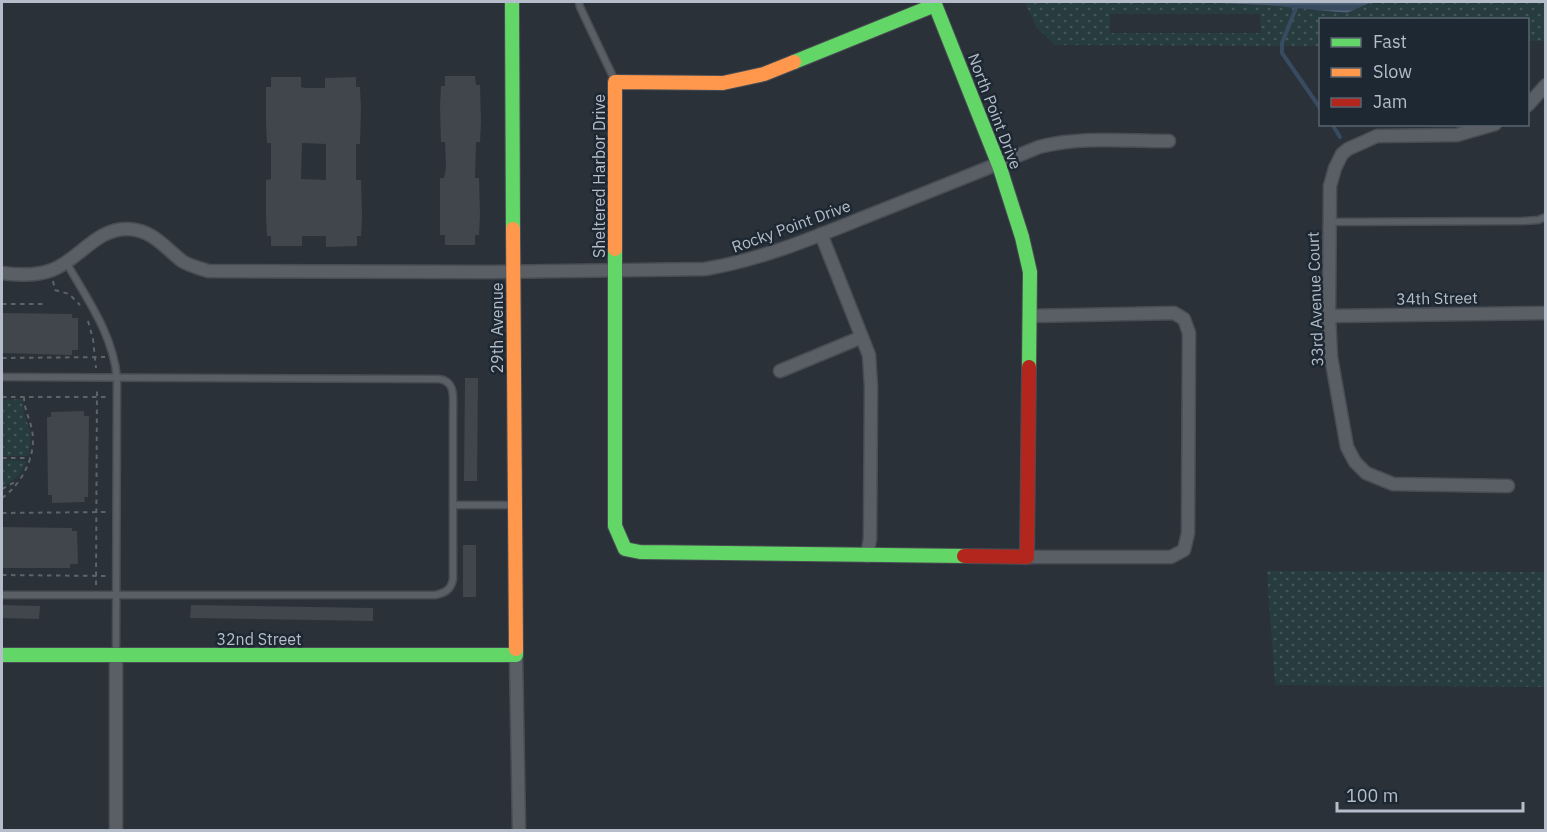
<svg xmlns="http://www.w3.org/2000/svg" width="1547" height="832" font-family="'IBM Plex Sans',sans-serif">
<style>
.grass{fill:url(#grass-dots);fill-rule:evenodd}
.water{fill:url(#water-rules)}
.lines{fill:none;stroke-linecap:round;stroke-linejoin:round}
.stream{stroke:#374b61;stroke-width:4}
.building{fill:#41464d;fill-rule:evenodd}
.lane-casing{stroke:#484d53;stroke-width:9}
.street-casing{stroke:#484d53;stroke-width:15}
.fast-casing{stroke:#484d53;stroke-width:16}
.slow-casing{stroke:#484d53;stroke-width:16}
.jam-casing{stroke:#484d53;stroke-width:16}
.path{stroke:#5d646a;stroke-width:2;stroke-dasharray:4.5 4.5;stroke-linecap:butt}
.lane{stroke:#5a5f66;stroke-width:6}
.street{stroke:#5a5f66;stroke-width:12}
.fast{stroke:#63d668;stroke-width:14}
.slow{stroke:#ff974d;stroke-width:14}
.jam{stroke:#b3261e;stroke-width:14}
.labels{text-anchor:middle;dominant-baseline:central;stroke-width:5;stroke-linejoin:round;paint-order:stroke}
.street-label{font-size:16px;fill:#b4bdc9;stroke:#1d2833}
</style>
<defs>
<pattern id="grass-dots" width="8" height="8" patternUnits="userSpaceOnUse" patternTransform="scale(1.5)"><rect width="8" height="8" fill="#273c3e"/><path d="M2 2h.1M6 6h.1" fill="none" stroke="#445659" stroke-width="1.8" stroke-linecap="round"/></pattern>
<pattern id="water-rules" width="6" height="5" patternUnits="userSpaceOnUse" patternTransform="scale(1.5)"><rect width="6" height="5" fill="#374b61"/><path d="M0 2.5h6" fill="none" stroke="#526376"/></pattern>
</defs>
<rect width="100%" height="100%" fill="#2a3138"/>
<g class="grass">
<path d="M1025,2H1193L1265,5L1347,13L1372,2H1545V41H1528V20H1320V46L1055,45L1037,28ZM1110,14H1260L1261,33H1110Z"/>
<polygon points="22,399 24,414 31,433 29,455 27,456 2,456 2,400"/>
<polygon points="2,460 27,461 19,476 2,487"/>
<polygon points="1267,571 1545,572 1545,687 1275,685"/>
</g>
<polygon class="water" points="1193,2 1372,2 1347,13 1265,5"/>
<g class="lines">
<g class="stream">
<polyline points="1296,8 1282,43 1282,53 1320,108"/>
<polyline points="1332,124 1340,137"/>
</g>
</g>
<g class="building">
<polygon points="445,76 475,76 476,85 480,85 481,122 480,142 476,142 475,178 479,178 480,215 479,235 475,235 475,245 445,245 445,235 440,235 440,178 444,178 446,168 445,142 441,142 440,107 441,86 445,86"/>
<path d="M271,77H301V87L305,88H325V78L356,77V87H360L361,108L360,144H356V180H361L362,216L361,236H357V246L326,247V236H302V246H271V236H267L266,216V180L271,179V143H267L266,124V87H271ZM302,143L326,144V180L301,179Z"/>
<polygon points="2,313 72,314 72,318 78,318 78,350 72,350 72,355 2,353"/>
<polygon points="465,378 478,378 477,481 464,481"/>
<polygon points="84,411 84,416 89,416 88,497 84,497 85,502 52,503 52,495 48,495 47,417 51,417 51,412"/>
<polygon points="2,527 72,528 72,531 77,531 78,564 70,564 70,568 2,568"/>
<rect x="463" y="545" width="13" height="52"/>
<polygon points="2,605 40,606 39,619 2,618"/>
<polygon points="191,605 373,608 373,621 190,618"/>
</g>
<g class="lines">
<defs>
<g id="lane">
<polyline points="579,2 580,7 615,81"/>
<polyline points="1328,222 1523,221 1538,220 1546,217"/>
<path d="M66,262C87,299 113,334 117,378L116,655"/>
<path d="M2,377L439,379C456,381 453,398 453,412V579C451,590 445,593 435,595H2"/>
<polyline points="453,505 513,505"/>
</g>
<g id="street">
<polyline points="1528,105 1546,85"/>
<polyline points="1495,124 1457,135 1377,136 1348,149 1342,154 1335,168 1330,186 1329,316 1331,357 1347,447 1355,462 1366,473 1393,484 1508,486"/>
<polyline points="821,234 869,355 871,387 870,539 867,556"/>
<path d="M2,273C17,275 37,276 52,270C79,260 96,228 128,229C153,230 164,247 182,261C190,266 199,268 208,271L491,272L705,269C760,260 813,238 865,217C923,194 981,171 1039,147C1081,136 1126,141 1169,141"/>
<polyline points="1329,316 1546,313"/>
<polyline points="780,371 862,337"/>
<polyline points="1027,557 1171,557 1184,550 1188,533 1189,333 1184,319 1174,313 1030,316"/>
<polyline points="116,655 116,830"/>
<polyline points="516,655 519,830"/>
</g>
<g id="fast">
<polyline points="512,2 513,229"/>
<polyline points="934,2 1000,168 1022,237 1030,272 1029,367"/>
<polyline points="794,62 935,5"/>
<polyline points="615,249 615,526 625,549 640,552 964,556"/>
<polyline points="2,655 516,655 516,649"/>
</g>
<g id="slow">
<polyline points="513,229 516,649"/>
<polyline points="615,249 615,82 723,83 764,74 794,62"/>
</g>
<polyline id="jam" points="964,556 1027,557 1029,367"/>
</defs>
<use href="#lane" class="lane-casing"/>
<use href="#street" class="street-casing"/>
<use href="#fast" class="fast-casing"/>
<use href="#slow" class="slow-casing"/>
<use href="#jam" class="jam-casing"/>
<g class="path">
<polyline points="53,281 55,290 69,294 80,305"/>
<polyline points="2,304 47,304"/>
<polyline points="88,321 93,339 96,368"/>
<polyline points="2,358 105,357"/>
<polyline points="2,397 107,397"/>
<polyline points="2,458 30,458"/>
<polyline points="2,489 15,482"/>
<path d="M2,498C22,484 37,455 32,430C30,419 24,409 24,397"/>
<polyline points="2,513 107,512"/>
<polyline points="2,575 106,576"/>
<polyline points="96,585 97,387"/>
</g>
<use href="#lane" class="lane"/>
<use href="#street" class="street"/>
<use href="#fast" class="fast"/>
<use href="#slow" class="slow"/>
<use href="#jam" class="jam"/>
</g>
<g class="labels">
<g class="street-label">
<text transform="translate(995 111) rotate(69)">North Point Drive</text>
<text transform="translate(599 176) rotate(-90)">Sheltered Harbor Drive</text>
<text transform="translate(791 226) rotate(-20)">Rocky Point Drive</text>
<text transform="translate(1437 298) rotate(-1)">34th Street</text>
<text transform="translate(1315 299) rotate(-92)">33rd Avenue Court</text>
<text transform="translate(497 328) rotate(-90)">29th Avenue</text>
<text x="259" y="639">32nd Street</text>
</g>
</g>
<rect width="1547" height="832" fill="none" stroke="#b4bdc9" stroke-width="6"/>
<rect x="1319" y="18" width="210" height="108" fill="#1d2833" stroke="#59646f" stroke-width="1.5"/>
<rect x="1331" y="38" width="30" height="9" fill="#63d668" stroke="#59646f" stroke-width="1.5"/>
<text x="1373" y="48" font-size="18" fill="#b4bdc9">Fast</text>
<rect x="1331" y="68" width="30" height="9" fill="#ff974d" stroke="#59646f" stroke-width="1.5"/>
<text x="1373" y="78" font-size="18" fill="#b4bdc9">Slow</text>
<rect x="1331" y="98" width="30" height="9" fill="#b3261e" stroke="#59646f" stroke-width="1.5"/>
<text x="1373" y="108" font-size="18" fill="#b4bdc9">Jam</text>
<path d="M1337 802v9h186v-9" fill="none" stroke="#b4bdc9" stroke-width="3"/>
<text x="1346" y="802" font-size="18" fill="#b4bdc9" stroke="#1d2833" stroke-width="4.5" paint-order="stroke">100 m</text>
</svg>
